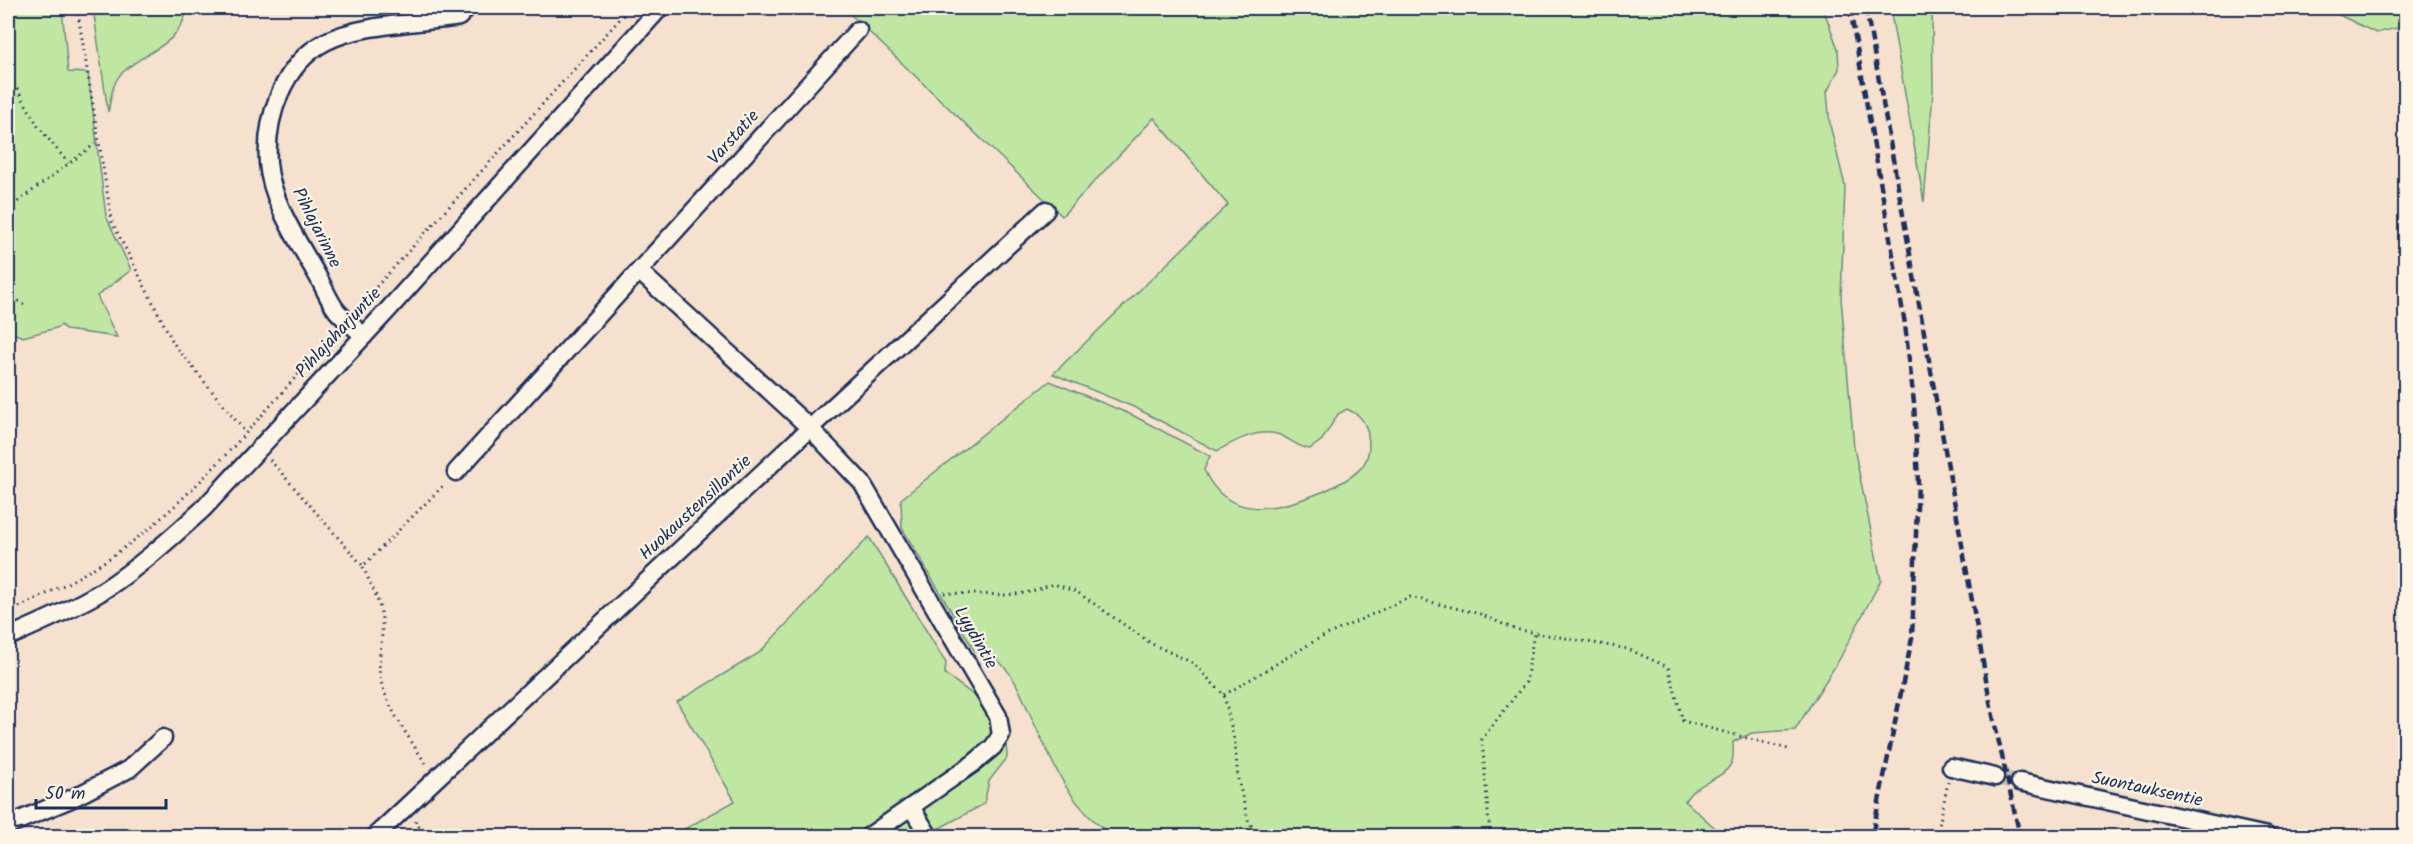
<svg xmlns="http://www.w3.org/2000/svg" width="2413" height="844" font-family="Kalam,sans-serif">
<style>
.green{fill:#bfe7a2;stroke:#6d8b80;stroke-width:1.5}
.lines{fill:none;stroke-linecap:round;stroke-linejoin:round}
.minor-tunnel{stroke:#c9bdb7;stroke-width:16;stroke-dasharray:16 8;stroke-linecap:butt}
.minor-casing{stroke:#1b2f5e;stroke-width:21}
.path{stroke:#1b2f5e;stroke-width:3;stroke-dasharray:1.5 4.5;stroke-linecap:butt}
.minor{stroke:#fcf5e5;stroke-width:16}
.rail{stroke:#1b2f5e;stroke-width:4.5;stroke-dasharray:9 4.5;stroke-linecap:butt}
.labels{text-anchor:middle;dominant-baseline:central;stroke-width:4.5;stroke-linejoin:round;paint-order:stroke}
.street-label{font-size:18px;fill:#1b2f5e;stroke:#fcf5e5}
</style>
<rect width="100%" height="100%" fill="#f5e1cd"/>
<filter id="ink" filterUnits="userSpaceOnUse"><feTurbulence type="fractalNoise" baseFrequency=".0167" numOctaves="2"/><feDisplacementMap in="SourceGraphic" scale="12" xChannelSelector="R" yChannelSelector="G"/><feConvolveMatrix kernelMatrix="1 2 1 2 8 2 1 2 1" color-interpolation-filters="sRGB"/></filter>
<g filter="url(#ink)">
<g class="green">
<polygon points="8,8 62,8 68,72 88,73 106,216 131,270 97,296 117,337 66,330 61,325 56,328 23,337 8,331"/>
<path d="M93,8H188C177,49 148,48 122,73C112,82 111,99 108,112Z"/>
<path d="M844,8H1823L1838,49L1839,69L1827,92L1830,125L1845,186L1841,298L1854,448L1881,580L1839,660L1795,730L1752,733L1733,742C1733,748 1734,756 1732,761C1725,781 1695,781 1685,801L1724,836H1113C1067,805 1052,761 1029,712C1021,693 1012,671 995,658C990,654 980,652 974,650L902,528L901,499L1050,381L1132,415L1210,456L1204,470C1228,523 1278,510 1322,492C1335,486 1357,476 1364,464C1372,451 1370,427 1359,416C1356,414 1351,411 1347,409L1338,414L1322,440L1310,449C1297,447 1292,440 1280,435C1259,427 1235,441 1217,451L1136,408L1053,374L1228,205L1154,118L1062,216Z"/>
<polygon points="1890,8 1932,8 1933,92 1924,202"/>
<polygon points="2325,8 2405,8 2405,26 2376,33"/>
<path d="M869,537L946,663L945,674C977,698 1007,714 1007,758L989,781L984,804L925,836H672L735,801L677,702L759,653Z"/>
</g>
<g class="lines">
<polyline class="minor-tunnel" points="1995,777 2020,782"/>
<defs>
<g id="minor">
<polyline points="640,272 810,428 862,483 998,716 1001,735 993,747 974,763 869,836"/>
<path d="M364,336C355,328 345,320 337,311C329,301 324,287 317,275C299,243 271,201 268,163C265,118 283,64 325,42C359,24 420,23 459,17L467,8"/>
<polyline points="456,472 858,30"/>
<path d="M8,637C38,624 70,610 99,593C136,570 170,539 203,509L387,311L660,8"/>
<polyline points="1951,767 1995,777"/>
<polyline points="2020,782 2267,836"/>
<polyline points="911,807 929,836"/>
<polyline points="8,825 73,798 129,769 163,738"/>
<polyline points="375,836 810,428 1046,210"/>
</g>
</defs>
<use href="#minor" class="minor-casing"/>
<g class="path">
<polyline points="77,8 112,222 174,344 245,432"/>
<polyline points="8,73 38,126 68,163"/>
<polyline points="8,209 99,141"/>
<polyline points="8,294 26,306"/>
<polyline points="356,309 630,8"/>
<polyline points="270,460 363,566 445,484"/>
<path d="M363,567C370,583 381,602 382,620C384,641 375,663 382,685C391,714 411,740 427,766"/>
<polyline points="944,593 1006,595 1026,593 1054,584 1077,592 1152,644 1193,663 1224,695 1235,744 1238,779 1248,820 1257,836"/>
<path d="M8,612C41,597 74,581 105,561C190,506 267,407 336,332"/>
<polyline points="1224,695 1318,639 1410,597 1480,614 1514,629 1628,649 1668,667 1683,721 1788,749"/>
<polyline points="415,821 426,836"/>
<polyline points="1490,836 1482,739 1526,682 1534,633"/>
<polyline points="1937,836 1948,782"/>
</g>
<use href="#minor" class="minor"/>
<g class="rail">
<polyline points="1850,8 1905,324 1914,403 1918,482 1912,638 1872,836"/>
<polyline points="1866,8 1991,707 2020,836"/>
</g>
</g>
</g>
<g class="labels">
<g class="street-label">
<text transform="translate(734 138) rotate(-48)">Varstatie</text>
<text transform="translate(316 228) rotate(63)">Pihlajarinne</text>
<text transform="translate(339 333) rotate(-47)">Pihlajaharjuntie</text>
<text transform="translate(696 508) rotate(-43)">Huokaustensillantie</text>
<text transform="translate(975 638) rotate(60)">Lyydintie</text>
<text transform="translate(2147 790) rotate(12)">Suontauksentie</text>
</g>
</g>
<rect width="2413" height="844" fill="none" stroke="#fcf5e5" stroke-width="30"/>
<rect x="15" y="15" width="2383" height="814" fill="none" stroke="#1b2f5e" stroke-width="2" filter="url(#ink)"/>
<path d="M36 799v9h130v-9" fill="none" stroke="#1b2f5e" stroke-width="3"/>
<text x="45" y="799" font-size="18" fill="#1b2f5e" stroke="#fcf5e5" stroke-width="4.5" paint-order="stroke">50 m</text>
</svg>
